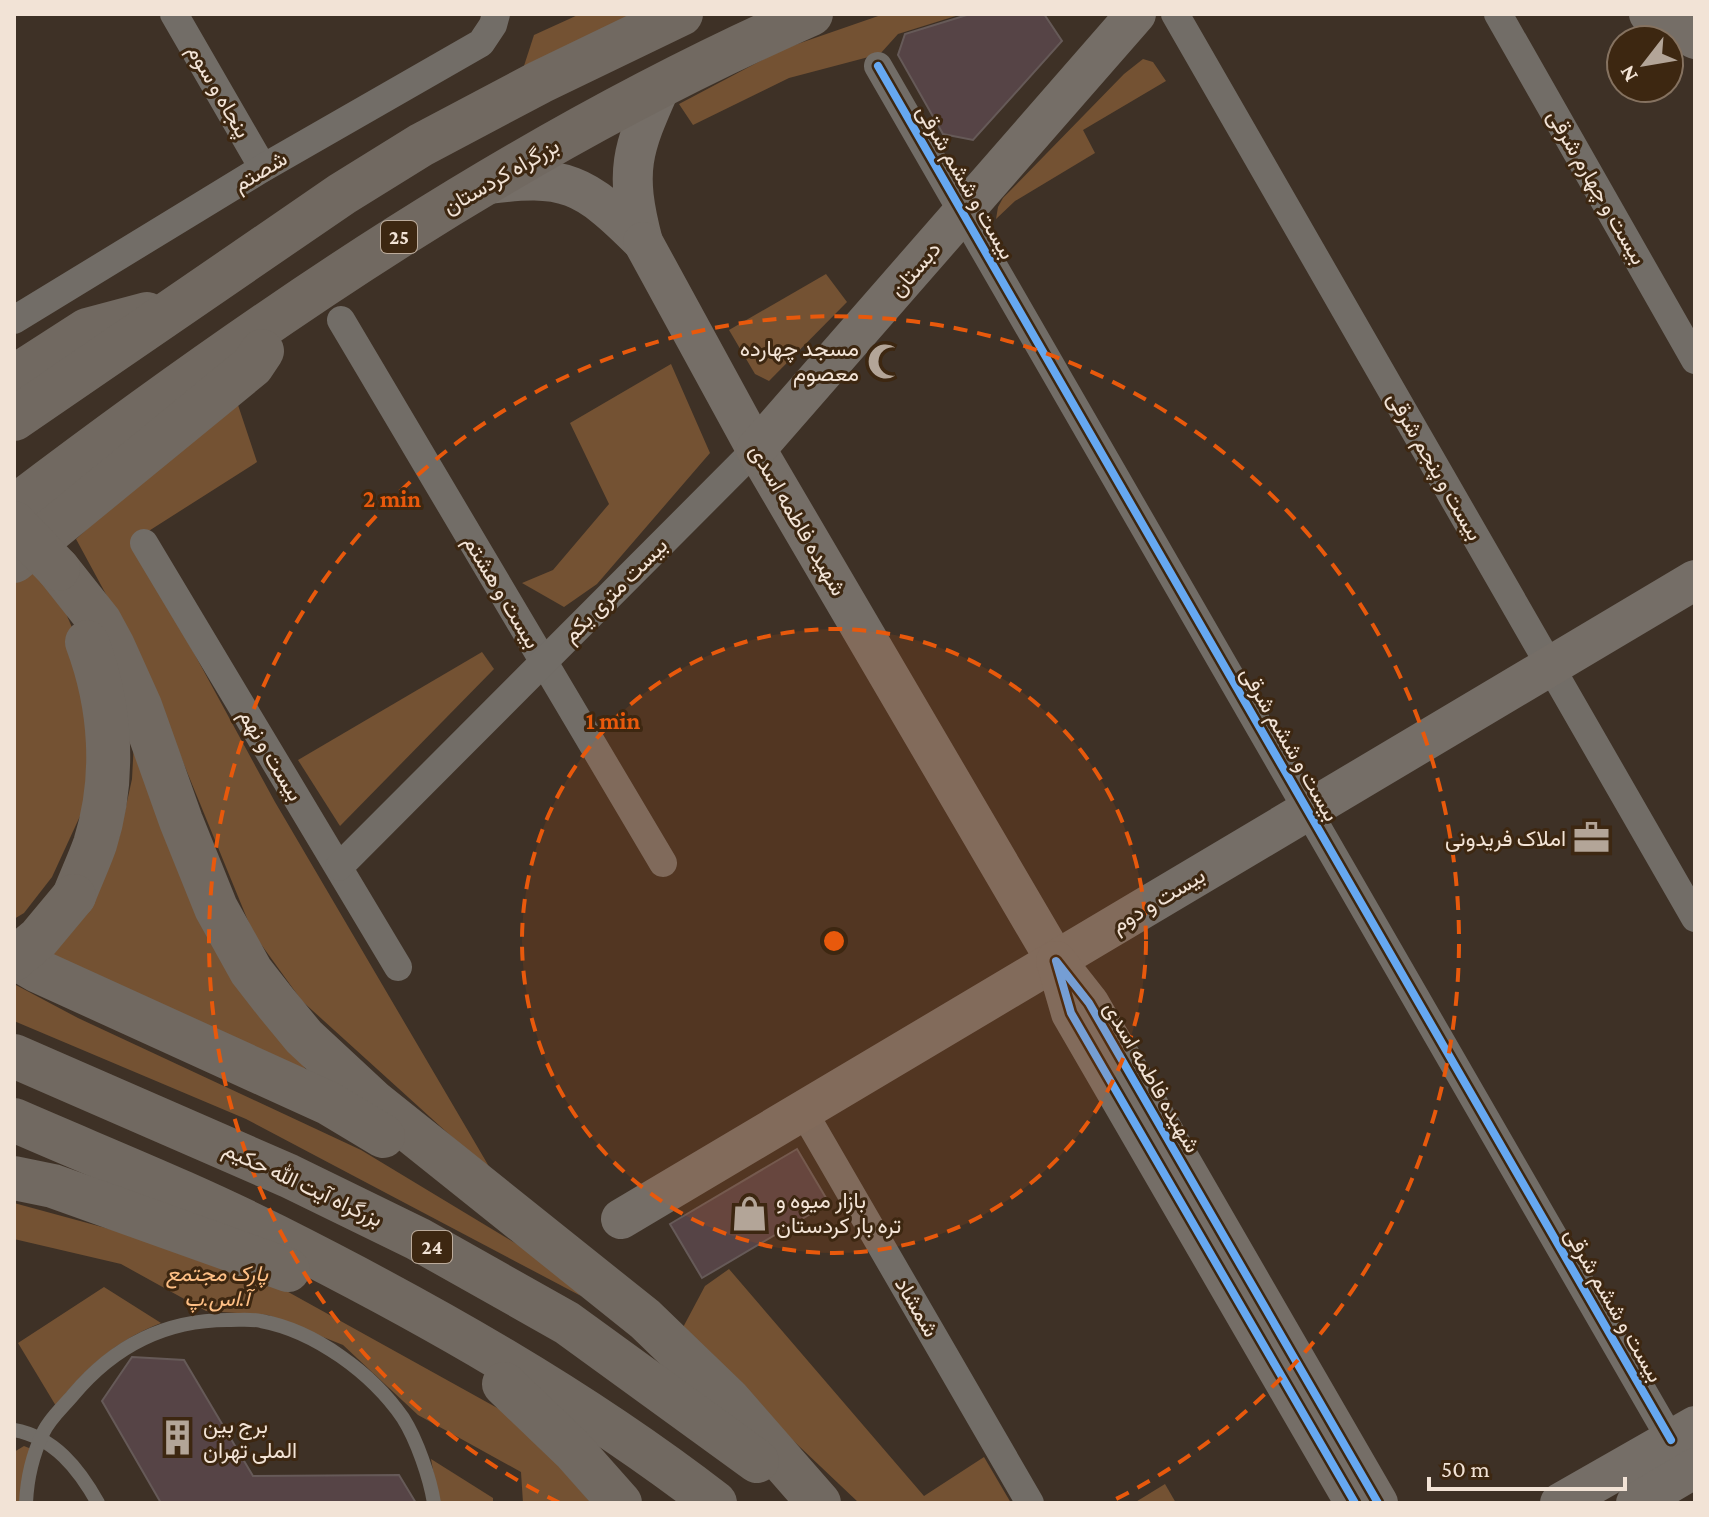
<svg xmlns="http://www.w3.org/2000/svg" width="1709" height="1517" font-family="'Crimson Pro',Vazirmatn,serif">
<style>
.green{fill:#745233}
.building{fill:#564446;stroke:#665a58;stroke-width:2}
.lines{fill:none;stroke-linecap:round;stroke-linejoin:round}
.lane{stroke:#726d67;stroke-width:14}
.street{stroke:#726d67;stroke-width:28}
.secondary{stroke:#756e67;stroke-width:40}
.highway{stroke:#716961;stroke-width:44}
.highway-bridge{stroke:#716961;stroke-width:44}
.cycleway-casing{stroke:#3d2711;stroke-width:13}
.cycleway{stroke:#66a8f1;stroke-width:8}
.ring{fill:none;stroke:#e8590c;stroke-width:4;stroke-dasharray:14 10}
.labels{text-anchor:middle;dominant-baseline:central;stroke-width:6;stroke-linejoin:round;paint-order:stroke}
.shield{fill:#3d2711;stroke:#bcab9b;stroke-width:2}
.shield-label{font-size:20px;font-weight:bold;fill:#f2e3d6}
.street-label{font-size:22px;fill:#f2e3d6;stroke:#3d2711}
.poi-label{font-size:22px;fill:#f2e3d6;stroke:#3d2711;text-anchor:end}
.park-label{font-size:22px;font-style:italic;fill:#febf85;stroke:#3d2711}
.centre{fill:#e8590c;stroke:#3d2711;stroke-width:4}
.ring-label{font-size:24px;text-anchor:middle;font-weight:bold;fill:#e8590c;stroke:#3d2711;stroke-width:6;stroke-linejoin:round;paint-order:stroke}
</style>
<rect width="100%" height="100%" fill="#3e3126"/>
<g class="green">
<polygon points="580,14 642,14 522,72 534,35"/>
<polygon points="884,14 962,14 898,34 880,54 789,78 693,125 679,104 783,49"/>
<polygon points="1143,59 1153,62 1166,81 1083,130 1095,153 1015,201 996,219 998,207 1003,198 1124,74"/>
<polygon points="826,274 847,302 769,381 755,374 729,330"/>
<polygon points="671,364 710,453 597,584 564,607 522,583 553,570 609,504 570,423"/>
<polygon points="235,396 257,462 133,541 275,802 494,1175 302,1001 253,933 140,657 76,539"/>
<polygon points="26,555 65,611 84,656 93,765 81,814 52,877 24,913 14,919 14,571"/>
<polygon points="482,652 494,669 340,826 298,760"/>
<polygon points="135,723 216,938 307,1071 43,966 119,838 132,779"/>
<polygon points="14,984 78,1018 361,1150 545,1261 581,1296 246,1119 14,1021"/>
<polygon points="14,1203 238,1264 519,1420 591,1503 523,1503 521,1472 418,1415 343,1345 268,1315 206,1311 121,1264 14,1239"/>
<polygon points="729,1269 924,1496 984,1457 1011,1503 859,1503 680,1333 705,1286"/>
<path d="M104,1287L161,1323C118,1339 83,1369 56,1406L18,1343Z"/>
<polygon points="24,1446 34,1450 19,1503 14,1503 14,1452"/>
<polygon points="431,1459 493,1498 493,1503 439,1503"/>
<polygon points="1165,1484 1176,1503 1134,1503"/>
</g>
<g class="building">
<polygon points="970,14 1044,14 1062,41 973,140 943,134 898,55 905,34"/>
<polygon points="797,1149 829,1203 702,1278 670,1224"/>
<polygon points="132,1357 184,1360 253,1476 399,1475 416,1503 161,1503 102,1401"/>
</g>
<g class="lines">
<g class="lane">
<path d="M14,1430C54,1437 79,1469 98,1503"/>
<path d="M26,1503C27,1480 33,1454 43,1433C49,1419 63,1407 73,1395C114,1346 167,1319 231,1320C241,1320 252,1319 261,1321C315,1331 372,1373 403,1418C417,1440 430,1478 434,1503"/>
</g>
<g class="street">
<polyline points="174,14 263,168"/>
<polyline points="1175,14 1695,918"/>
<polyline points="1498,14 1695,360"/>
<polyline points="878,66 1671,1440"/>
<polyline points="14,320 263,168 481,43 493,25 496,14"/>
<polyline points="341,320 663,863"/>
<polyline points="144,543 398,967"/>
<polyline points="339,867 756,449"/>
<polyline points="803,1111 1030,1503"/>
</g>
<g class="secondary">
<polyline points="1649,14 1695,39"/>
<path d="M482,185C566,173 584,183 643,242C624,170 632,150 661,85"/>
<polyline points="643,242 756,449 1056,961"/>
<polyline points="756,449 1136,14"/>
<polyline points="621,1219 1695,580"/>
<polyline points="1355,1503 1071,1013 1056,961 1089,1003 1378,1503"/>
<polyline points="1560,1503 1695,1426"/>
<polyline points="1636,1503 1695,1468"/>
</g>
<g class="highway">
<polyline points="14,377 87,330 147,314"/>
<polyline points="14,419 342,194 421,145 540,82 681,14"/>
<path d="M14,507C263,318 524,140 811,14"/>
<polyline points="14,561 252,366 262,351"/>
<polyline points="58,569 100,622 113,646 140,706 181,821 216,908 251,971 276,1003 304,1037 375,1103 645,1319 728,1399 819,1503"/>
<path d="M74,896C81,878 89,861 95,844C116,778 111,706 87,642"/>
<polyline points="14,957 38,971 328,1103 383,1136"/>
<polyline points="14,1056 289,1176 418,1239 567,1323 757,1461"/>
<path d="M14,1120C101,1158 190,1193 275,1236C428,1313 579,1398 715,1503"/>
<polyline points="14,1178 53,1186 288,1270"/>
<polyline points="504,1384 573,1450 620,1503"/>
</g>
<g class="highway-bridge">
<polyline points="14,523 58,569"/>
<polyline points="14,959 39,938 74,896"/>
</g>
<defs>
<g id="cycleway">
<polyline points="878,66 1671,1440"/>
<polyline points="1355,1503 1071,1013 1056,961 1089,1003 1378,1503"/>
</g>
</defs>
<use href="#cycleway" class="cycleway-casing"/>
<use href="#cycleway" class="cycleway"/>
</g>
<circle cx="834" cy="941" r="312" fill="#e8590c" fill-opacity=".12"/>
<g class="ring">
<circle cx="834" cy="941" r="312"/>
<path d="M560 1503A625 625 0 1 1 1108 1503"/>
</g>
<defs>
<symbol id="mosque-bare" viewBox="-9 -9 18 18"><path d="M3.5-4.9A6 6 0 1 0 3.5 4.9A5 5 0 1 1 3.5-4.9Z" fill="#b3a598" stroke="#3d2711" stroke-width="2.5" paint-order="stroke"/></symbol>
<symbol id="office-bare" viewBox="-9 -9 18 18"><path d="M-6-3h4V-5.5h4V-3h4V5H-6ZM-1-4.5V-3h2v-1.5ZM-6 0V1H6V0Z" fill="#b3a598" stroke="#3d2711" stroke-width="2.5" paint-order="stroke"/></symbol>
<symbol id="shop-bare" viewBox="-9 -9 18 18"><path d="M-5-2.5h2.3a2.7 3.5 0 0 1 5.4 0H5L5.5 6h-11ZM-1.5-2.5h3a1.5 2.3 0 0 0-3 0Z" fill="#b3a598" stroke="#3d2711" stroke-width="2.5" paint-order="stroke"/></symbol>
<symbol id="building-bare" viewBox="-9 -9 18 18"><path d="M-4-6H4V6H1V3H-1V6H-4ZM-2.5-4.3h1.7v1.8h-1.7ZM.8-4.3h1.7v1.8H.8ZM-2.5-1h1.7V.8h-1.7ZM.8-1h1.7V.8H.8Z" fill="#b3a598" stroke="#3d2711" stroke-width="2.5" paint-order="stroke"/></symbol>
</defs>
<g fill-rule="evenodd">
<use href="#mosque-bare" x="860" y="336" width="51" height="51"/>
<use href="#office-bare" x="1566" y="812" width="51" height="51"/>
<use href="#shop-bare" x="724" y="1188" width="51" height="51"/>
<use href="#building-bare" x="152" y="1412" width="51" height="51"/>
</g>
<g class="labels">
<g class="shield">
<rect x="381" y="221" width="36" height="32" rx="6"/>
<rect x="412" y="1231" width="40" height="32" rx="6"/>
</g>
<g class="shield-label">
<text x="399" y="237">25</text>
<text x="432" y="1247">24</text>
</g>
<g class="street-label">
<text transform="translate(219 91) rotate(60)">پنجاه و سوم</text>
<text transform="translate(260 171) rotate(-31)">شصتم</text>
<text transform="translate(501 176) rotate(-30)">بزرگراه کردستان</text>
<text transform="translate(966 182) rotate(60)">بیست و ششم شرقی</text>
<text transform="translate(1597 187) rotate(60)">بیست و چهارم شرقی</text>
<text transform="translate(915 269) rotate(-49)">دبستان</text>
<text transform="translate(1435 466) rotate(60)">بیست و پنجم شرقی</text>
<text transform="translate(798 520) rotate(60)">شهیده فاطمه اسدی</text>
<text transform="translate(615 590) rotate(-45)">بیست متری یکم</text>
<text transform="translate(502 592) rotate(59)">بیست و هشتم</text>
<text transform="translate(1290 744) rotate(60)">بیست و ششم شرقی</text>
<text transform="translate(271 755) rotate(59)">بیست و نهم</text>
<text transform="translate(1158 900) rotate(-31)">بیست و دوم</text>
<text transform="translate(1152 1077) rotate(60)">شهیده فاطمه اسدی</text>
<text transform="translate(303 1184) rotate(25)">بزرگراه آیت الله حکیم</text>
<text transform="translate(1614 1305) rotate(60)">بیست و ششم شرقی</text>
<text transform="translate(917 1307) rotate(60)">شمشاد</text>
</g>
<g class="poi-label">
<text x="859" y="348">مسجد چهارده<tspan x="859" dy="25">معصوم</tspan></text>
<text x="1566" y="838">املاک فریدونی</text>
<text x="776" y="1200" text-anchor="start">بازار میوه و<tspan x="776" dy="25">تره بار کردستان</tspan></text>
<text x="203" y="1425" text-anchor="start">برج بین<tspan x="203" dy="25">الملی تهران</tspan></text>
</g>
<g class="park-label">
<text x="217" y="1273">پارک مجتمع<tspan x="217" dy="25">آ.اس.پ</tspan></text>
</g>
</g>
<circle cx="834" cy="941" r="12" class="centre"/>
<g class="ring-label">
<text x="392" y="507">2 min</text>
<text x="613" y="729">1 min</text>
</g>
<rect width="1709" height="1517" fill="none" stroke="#f2e3d6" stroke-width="32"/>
<g transform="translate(1645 64) rotate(239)"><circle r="38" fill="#3d2711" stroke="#857260" stroke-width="2"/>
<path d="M0-6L14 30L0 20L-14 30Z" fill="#b3a598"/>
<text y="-12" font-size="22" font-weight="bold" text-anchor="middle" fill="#f2e3d6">N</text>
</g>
<path d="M1429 1477v12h196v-12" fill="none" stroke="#f2e3d6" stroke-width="4"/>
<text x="1441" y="1477" font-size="24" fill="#f2e3d6" stroke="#3d2711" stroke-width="6" paint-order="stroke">50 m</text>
</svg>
